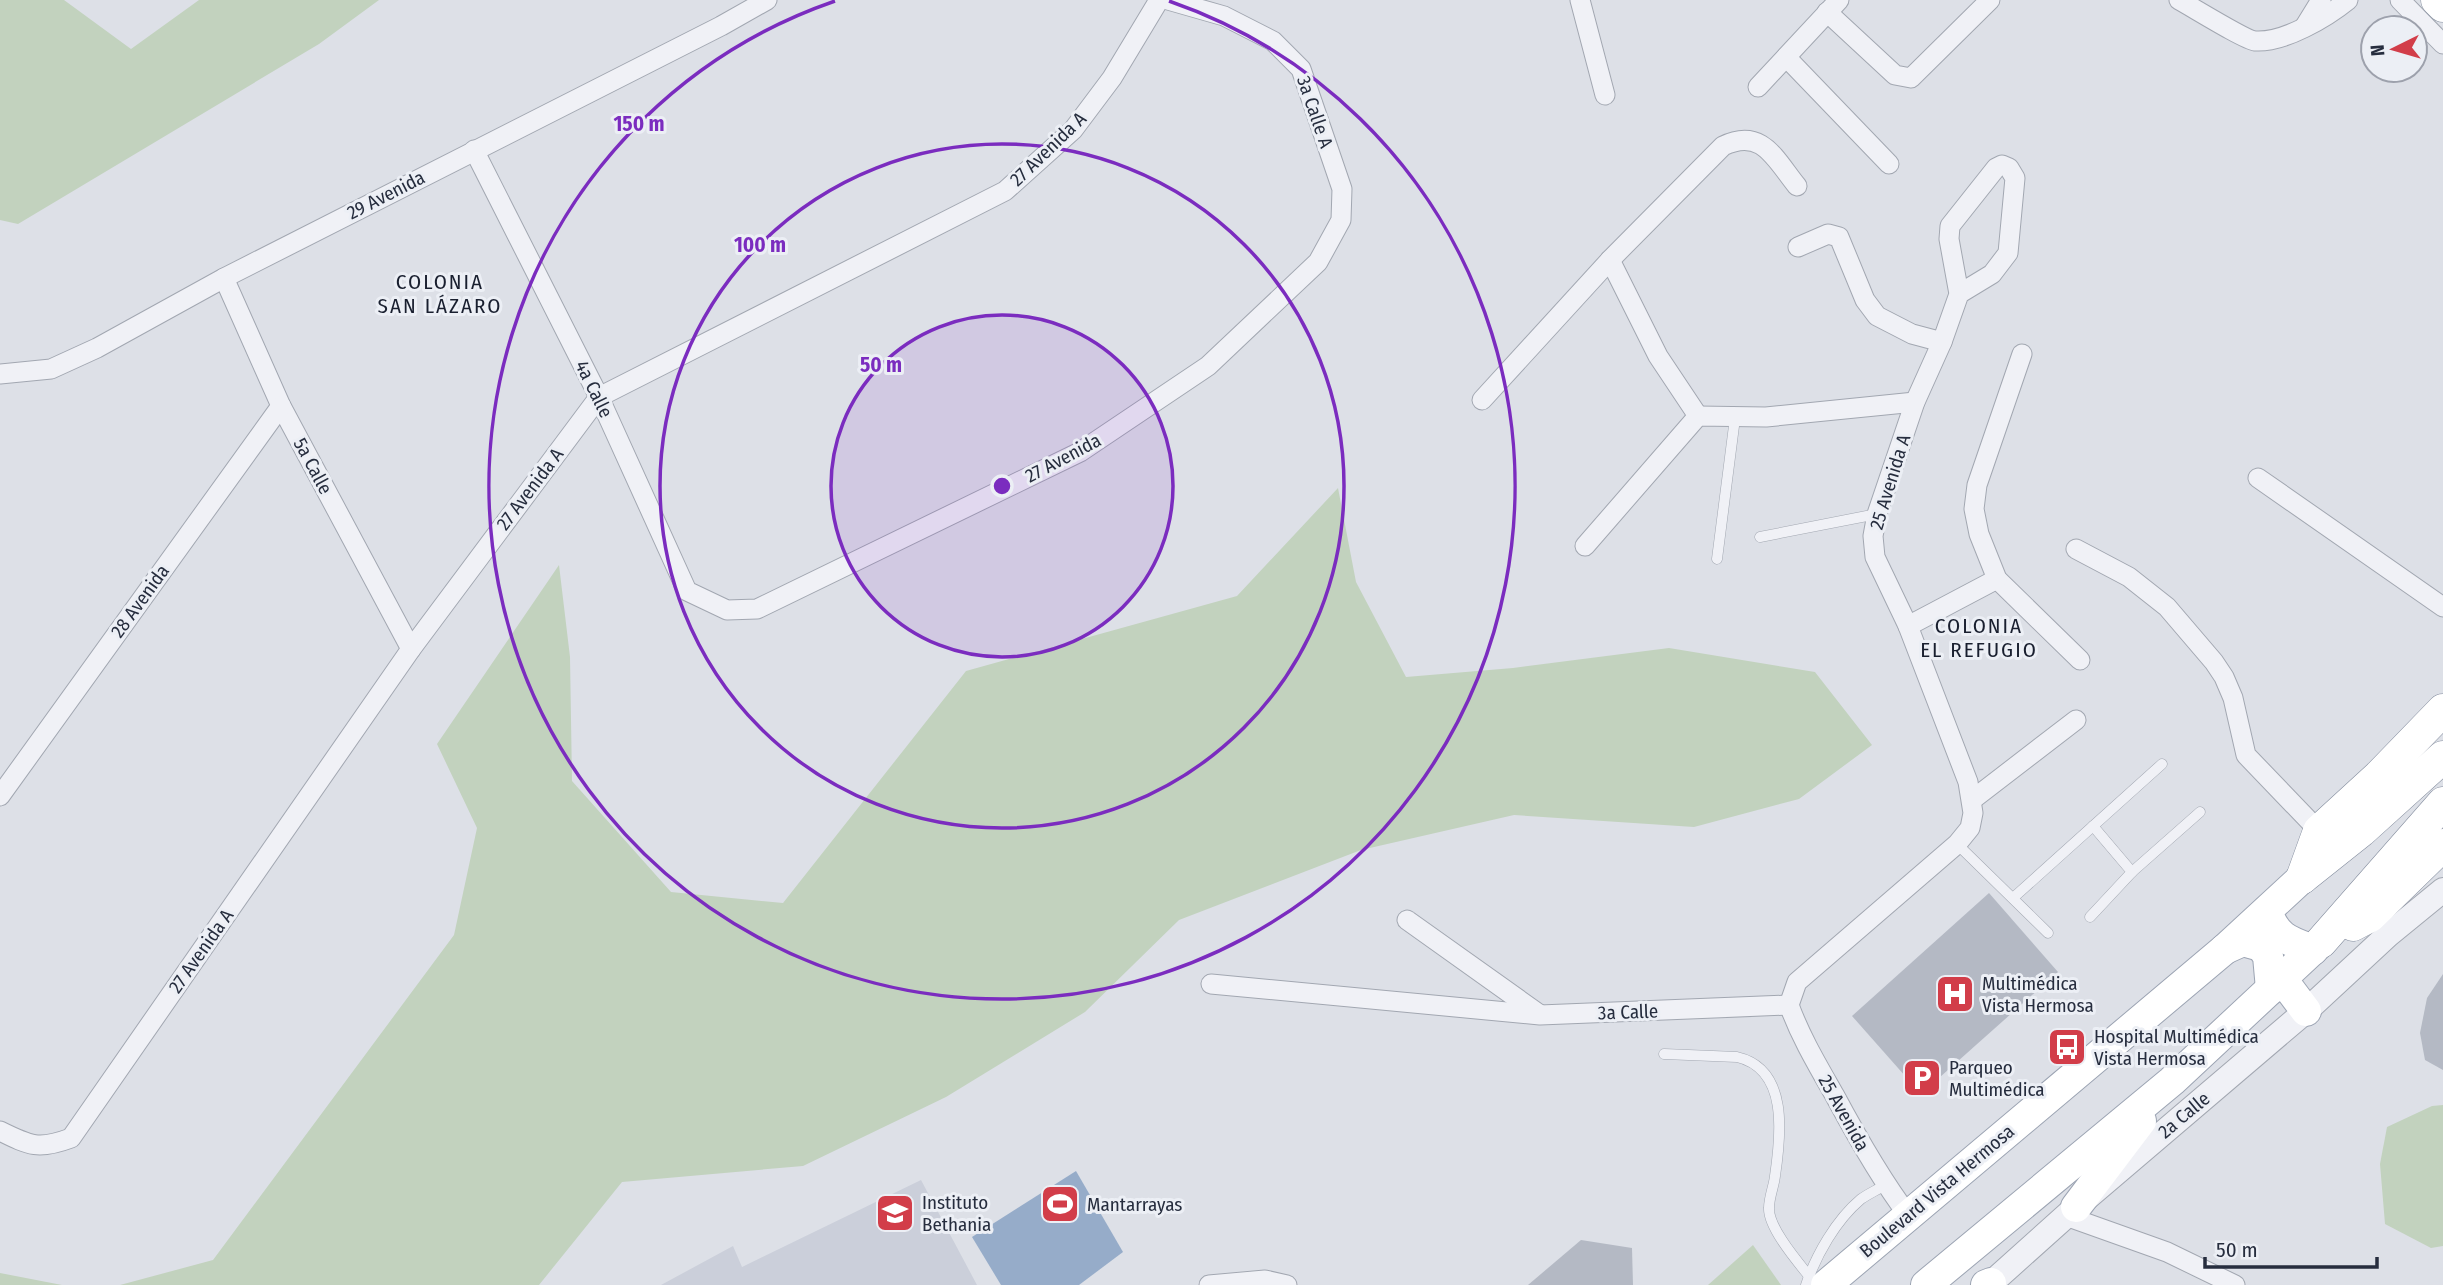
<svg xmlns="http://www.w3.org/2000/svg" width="2443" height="1285" font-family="'Fira Sans Condensed',sans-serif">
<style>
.built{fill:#cbcfda}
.green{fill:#c2d2be}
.water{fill:#96acc9}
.building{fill:#b4b9c4}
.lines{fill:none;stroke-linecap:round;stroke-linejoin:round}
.service-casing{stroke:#a2a7b1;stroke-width:11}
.minor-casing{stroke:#a2a7b1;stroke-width:21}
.tertiary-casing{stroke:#a2a7b1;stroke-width:26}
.primary-casing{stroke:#9ca4b3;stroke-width:32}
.trunk-casing{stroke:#848d9e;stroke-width:33}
.service{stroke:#f0f1f6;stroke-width:10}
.minor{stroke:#f0f1f6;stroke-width:19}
.tertiary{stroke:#f0f1f6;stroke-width:24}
.primary{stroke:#fff;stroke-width:30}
.trunk{stroke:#fff;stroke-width:32}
.ring{fill:none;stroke:#7b2cbf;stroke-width:3.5}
.labels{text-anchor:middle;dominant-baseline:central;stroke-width:6;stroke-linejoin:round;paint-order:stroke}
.street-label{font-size:19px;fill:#262d3e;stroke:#eceff5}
.poi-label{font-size:19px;fill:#262d3e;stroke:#eceff5;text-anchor:start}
.neighbourhood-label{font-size:21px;letter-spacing:2px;fill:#191f2f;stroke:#eceff5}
.centre{fill:#7b2cbf;stroke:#eceff5;stroke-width:3.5}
.ring-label{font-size:21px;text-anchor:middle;font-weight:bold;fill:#7b2cbf;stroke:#eceff5;stroke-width:6;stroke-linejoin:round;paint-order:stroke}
</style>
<rect width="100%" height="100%" fill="#dde0e7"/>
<polygon class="built" points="921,1180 977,1285 661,1285 733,1246 742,1267"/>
<g class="green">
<polygon points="0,0 64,0 131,49 199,0 379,0 319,44 18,224 0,220"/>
<polygon points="1338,488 1356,582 1406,677 1513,668 1669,648 1815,672 1872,745 1799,799 1694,827 1514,815 1361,850 1179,920 1085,1012 946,1097 803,1166 622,1182 539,1285 120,1285 213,1260 454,935 477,828 437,744 559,565 570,657 572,781 671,892 783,903 966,671 1237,596"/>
<polygon points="2443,1105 2443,1246 2431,1248 2385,1224 2380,1164 2387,1127 2432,1106"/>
<polygon points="1753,1245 1781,1285 1708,1285"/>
<polygon points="0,1273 62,1285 0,1285"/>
</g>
<polygon class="water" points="1076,1171 1123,1252 1079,1285 1001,1285 972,1237"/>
<g class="building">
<polygon points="1989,893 2058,972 1921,1094 1852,1016"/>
<polygon points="2443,974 2443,1070 2425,1060 2420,1033 2427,998"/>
<polygon points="1581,1240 1632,1248 1633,1285 1528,1285"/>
</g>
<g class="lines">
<defs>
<g id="service">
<polyline points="1760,537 1877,514"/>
<polyline points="1717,559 1735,418"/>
<polyline points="1957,844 2048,933"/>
<polyline points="2132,872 2200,812"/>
<polyline points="2013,898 2162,764"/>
<polyline points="2090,917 2132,872 2093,826"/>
<path d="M1664,1054L1737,1057C1789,1069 1781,1135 1775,1176C1774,1186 1769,1197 1769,1208C1768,1227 1797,1261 1809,1276"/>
<path d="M1806,1285C1816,1255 1836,1220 1861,1199C1868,1194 1877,1190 1885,1185"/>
</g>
<g id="minor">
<polyline points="1580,0 1605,95"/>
<path d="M2179,0C2192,7 2245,40 2255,41C2284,43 2327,17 2348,0"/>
<polyline points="2400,0 2443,44"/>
<polyline points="1827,12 1895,75 1911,78 1990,0"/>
<polyline points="2305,26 2321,0"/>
<polyline points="1786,57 1889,164"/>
<polyline points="1758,87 1839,0"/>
<polyline points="474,150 599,397 687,591 727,610 757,609 1080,452 1208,366 1318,262 1341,220 1342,189 1301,69 1273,41 1224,16 1168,0"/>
<polyline points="1798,247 1828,234 1839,237 1865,300 1877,316 1912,334 1942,342"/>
<polyline points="1610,260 1658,356 1698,416"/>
<polyline points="224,278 281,406 411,649"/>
<polyline points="2022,354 1977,485 1974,509 1979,534 1997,579 2080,660"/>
<polyline points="0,374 51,369 97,348 224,278 721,26 767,0"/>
<path d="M1482,400L1610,260L1723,146C1762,127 1775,159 1797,186"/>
<polyline points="2258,478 2443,607"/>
<polyline points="1585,546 1698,416 1766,417 1915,402"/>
<polyline points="2076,549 2129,577 2167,607 2214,662 2224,677 2233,698 2246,755 2319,831"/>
<polyline points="1908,626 1997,579"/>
<polyline points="0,796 281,406"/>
<polyline points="1972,800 2076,720"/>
<polyline points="1407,920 1539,1014"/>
<polyline points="1211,984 1540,1015 1789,1005"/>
<polyline points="1789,1005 1797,982 1957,844 1970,828 1973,813 1968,782 1908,626 1875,557 1873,536 1877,514 1915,402 1942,342 1959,294 1949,239 1950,226 1996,168 2002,165 2009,168 2015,178 2008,253 1992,274 1959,294"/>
<path d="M1789,1005C1801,1038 1818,1066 1835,1096C1857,1137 1880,1178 1908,1215"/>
<path d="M0,1131C30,1146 39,1150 71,1138L411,649L599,397L1005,191L1073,130L1112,78L1159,0"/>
<polyline points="2066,1216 2167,1252 2235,1285"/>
<polyline points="1209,1285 1265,1280 1287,1285"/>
</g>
<polyline id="tertiary" points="1989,1285 2076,1207 2306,1011 2388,935 2443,890"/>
<g id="primary">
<path d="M2267,911C2276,938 2289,941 2313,950"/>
<polyline points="2225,949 2243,941 2261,946 2268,956 2271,989"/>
<polyline points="2282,979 2306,1011"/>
<polyline points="2076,1207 2141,1121"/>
<polyline points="1826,1285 2225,949 2302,878"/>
<polyline points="1926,1285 2172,1081 2321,942"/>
<polyline points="1986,1285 1991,1283"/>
</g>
<g id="trunk">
<polyline points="2437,0 2443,6"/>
<polyline points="2302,878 2319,831 2379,776 2443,710"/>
<polyline points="2302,878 2361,831 2443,757"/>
<polyline points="2353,925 2370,916 2443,845"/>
<polyline points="2321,942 2443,803"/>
</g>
</defs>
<use href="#service" class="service-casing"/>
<use href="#minor" class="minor-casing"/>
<use href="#tertiary" class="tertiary-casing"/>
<use href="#primary" class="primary-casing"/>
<use href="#trunk" class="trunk-casing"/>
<use href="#service" class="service"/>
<use href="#minor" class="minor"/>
<use href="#tertiary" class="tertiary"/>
<use href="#primary" class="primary"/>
<use href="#trunk" class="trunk"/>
</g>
<circle cx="1002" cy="486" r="171" fill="#7b2cbf" fill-opacity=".12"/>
<g class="ring">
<circle cx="1002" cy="486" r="171"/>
<circle cx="1002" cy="486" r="342"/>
<path d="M1169 1A513 513 0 1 1 835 1"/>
</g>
<defs>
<symbol id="hospital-square" viewBox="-11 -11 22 22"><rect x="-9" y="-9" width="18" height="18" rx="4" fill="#d23d49" stroke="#eceff5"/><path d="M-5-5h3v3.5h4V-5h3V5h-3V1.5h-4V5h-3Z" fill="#fff"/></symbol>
<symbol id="bus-square" viewBox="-11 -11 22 22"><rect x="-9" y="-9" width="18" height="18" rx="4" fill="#d23d49" stroke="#eceff5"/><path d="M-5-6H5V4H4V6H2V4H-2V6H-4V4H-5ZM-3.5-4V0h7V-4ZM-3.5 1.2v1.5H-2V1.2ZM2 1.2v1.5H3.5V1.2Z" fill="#fff"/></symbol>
<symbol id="parking-square" viewBox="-11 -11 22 22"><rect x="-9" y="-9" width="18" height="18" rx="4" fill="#d23d49" stroke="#eceff5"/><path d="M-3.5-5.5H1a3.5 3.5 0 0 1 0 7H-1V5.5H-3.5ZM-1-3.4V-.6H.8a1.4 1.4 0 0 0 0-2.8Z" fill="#fff"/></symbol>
<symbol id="stadium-square" viewBox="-11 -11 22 22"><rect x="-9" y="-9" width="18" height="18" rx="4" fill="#d23d49" stroke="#eceff5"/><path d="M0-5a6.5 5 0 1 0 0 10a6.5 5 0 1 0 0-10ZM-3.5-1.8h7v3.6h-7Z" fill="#fff"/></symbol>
<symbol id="university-square" viewBox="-11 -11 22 22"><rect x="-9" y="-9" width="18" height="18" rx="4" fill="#d23d49" stroke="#eceff5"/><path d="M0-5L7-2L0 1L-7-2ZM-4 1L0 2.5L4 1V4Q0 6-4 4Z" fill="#fff"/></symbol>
</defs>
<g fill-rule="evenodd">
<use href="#hospital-square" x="1933" y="972" width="44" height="44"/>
<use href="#bus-square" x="2045" y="1025" width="44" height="44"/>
<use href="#parking-square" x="1900" y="1056" width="44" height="44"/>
<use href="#stadium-square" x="1038" y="1182" width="44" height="44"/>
<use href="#university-square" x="873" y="1191" width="44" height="44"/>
</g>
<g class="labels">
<g class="street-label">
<text transform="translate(1315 112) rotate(71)">3a Calle A</text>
<text transform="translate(1048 149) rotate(-44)">27 Avenida A</text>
<text transform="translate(386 195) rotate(-27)">29 Avenida</text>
<text transform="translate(594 389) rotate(64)">4a Calle</text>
<text transform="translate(1063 458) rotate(-28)">27 Avenida</text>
<text transform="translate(313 466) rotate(62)">5a Calle</text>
<text transform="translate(1890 482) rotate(-73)">25 Avenida A</text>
<text transform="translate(530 489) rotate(-53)">27 Avenida A</text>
<text transform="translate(140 601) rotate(-54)">28 Avenida</text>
<text transform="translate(201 951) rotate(-55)">27 Avenida A</text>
<text transform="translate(1628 1012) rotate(-2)">3a Calle</text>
<text transform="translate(1844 1113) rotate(61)">25 Avenida</text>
<text transform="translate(2184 1115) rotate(-40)">2a Calle</text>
<text transform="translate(1937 1191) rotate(-40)">Boulevard Vista Hermosa</text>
</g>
<g class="poi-label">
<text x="1982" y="983">Multimédica<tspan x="1982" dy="22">Vista Hermosa</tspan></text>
<text x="2094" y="1036">Hospital Multimédica<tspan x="2094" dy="22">Vista Hermosa</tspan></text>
<text x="1949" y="1067">Parqueo<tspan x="1949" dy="22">Multimédica</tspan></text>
<text x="922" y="1202">Instituto<tspan x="922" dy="22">Bethania</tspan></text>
<text x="1087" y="1204">Mantarrayas</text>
</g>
<g class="neighbourhood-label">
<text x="440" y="282">COLONIA<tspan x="440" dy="24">SAN LÁZARO</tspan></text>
<text x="1979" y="626">COLONIA<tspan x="1979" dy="24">EL REFUGIO</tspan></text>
</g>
</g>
<circle cx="1002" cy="486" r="10" class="centre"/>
<g class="ring-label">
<text x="639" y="131">150 m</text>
<text x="760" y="252">100 m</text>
<text x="881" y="372">50 m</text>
</g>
<g transform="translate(2394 49) rotate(265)"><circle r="33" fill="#eceff5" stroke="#9da1ac" stroke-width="2"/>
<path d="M0-5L12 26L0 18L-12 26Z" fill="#d23d49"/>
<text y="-10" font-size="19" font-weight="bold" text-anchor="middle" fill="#262d3e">N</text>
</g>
<path d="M2205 1257v10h172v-10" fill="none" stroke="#262d3e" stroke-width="3.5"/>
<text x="2216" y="1257" font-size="21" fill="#262d3e" stroke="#eceff5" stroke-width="5" paint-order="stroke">50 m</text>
</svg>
